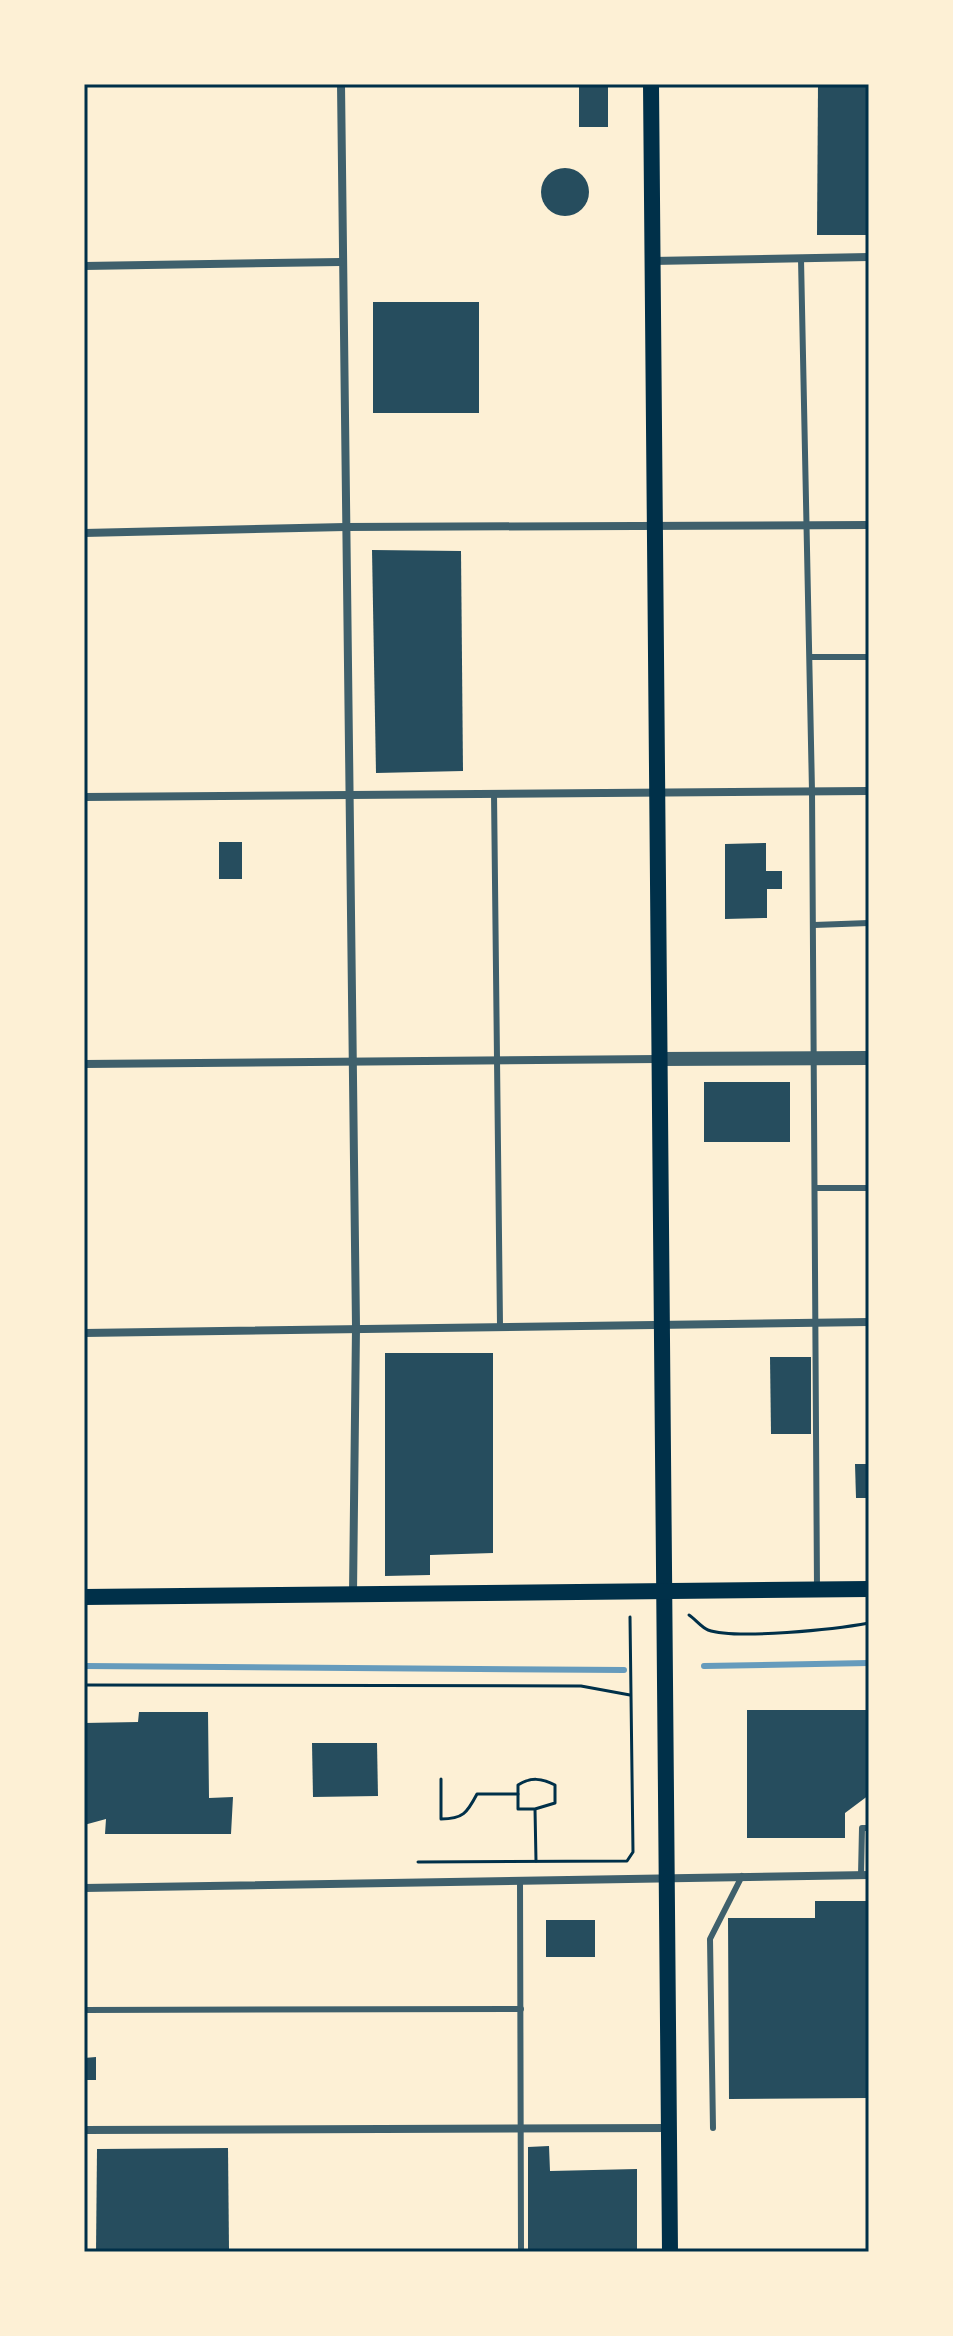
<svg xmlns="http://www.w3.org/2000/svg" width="953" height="2336" font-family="Karla,sans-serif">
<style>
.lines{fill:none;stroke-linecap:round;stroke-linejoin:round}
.stream{stroke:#669bbc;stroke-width:6}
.building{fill:#264d5e}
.path{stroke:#003049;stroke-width:3}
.service{stroke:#3f606c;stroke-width:6}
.minor{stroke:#3f606c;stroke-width:8}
.tertiary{stroke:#3f606c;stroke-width:14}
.secondary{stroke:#003049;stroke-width:16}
.neatline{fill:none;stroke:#003049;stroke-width:3}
</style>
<rect width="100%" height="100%" fill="#fdf0d5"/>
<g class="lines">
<g class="stream">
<polyline points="84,1666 624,1670"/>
<polyline points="704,1666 869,1663"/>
</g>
</g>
<g class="building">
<rect x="579" y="84" width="29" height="43"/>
<polygon points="818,84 869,84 869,235 817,235"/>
<circle cx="565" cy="192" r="24"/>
<rect x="373" y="302" width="106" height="111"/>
<polygon points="372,550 461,551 463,771 376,773"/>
<rect x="219" y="842" width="23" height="37"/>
<polygon points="766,843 766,871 782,871 782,889 767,889 767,918 725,919 725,844"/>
<rect x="704" y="1082" width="86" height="60"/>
<polygon points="385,1353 493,1353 493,1553 430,1555 430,1575 385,1576"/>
<polygon points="770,1357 811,1357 811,1434 771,1434"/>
<polygon points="855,1464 869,1464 869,1498 856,1498"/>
<polygon points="747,1710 869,1710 869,1795 845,1813 845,1838 747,1838"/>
<polygon points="139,1712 208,1712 209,1798 233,1797 231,1834 105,1834 106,1819 84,1825 84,1723 138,1722"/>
<polygon points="312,1743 377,1743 378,1796 313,1797"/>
<polygon points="815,1901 869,1901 869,2098 729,2099 728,1918 815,1918"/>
<rect x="546" y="1920" width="49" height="37"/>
<polygon points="96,2057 96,2080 84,2080 84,2058"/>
<polygon points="549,2146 550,2171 637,2169 637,2252 528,2252 528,2147"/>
<polygon points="228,2148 229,2250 96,2252 97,2149"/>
</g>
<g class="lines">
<g class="path">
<path d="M689,1615C695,1619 702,1628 708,1630C736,1640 837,1629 869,1623"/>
<polyline points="84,1685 581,1686 630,1695"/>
<path d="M441,1779V1819C463,1819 467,1813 477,1794H518"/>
<path d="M535,1809L555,1803V1785C541,1778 531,1777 518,1785V1809H535L536,1861"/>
<polyline points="418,1862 627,1861 633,1852 630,1617"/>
</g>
<g class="service">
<polyline points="801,259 812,791 817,1589"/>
<polyline points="810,657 869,657"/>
<polyline points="494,793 500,1325"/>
<polyline points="814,925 869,923"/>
<polyline points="817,1188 869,1188"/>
<polyline points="861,1875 862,1828 869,1828"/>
<polyline points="520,1880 521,2252"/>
<polyline points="84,2010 521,2009"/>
<polyline points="713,2128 710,1939 742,1876"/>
</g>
<g class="minor">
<polyline points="341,84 356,1327 353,1593"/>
<polyline points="652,261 869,257"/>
<polyline points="84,266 341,262"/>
<polyline points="84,533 345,527 869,525"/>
<polyline points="84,797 869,791"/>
<polyline points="84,1064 659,1059"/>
<polyline points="84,1333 869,1322"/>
<polyline points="84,1888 869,1875"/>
<polyline points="84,2130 669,2128"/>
</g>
<polyline class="tertiary" points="659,1059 869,1058"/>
<g class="secondary">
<polyline points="651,84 670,2252"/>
<polyline points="84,1597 869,1589"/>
</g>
</g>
<rect width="953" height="2336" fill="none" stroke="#fdf0d5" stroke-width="172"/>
<rect x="86" y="86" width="781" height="2164" class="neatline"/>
</svg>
